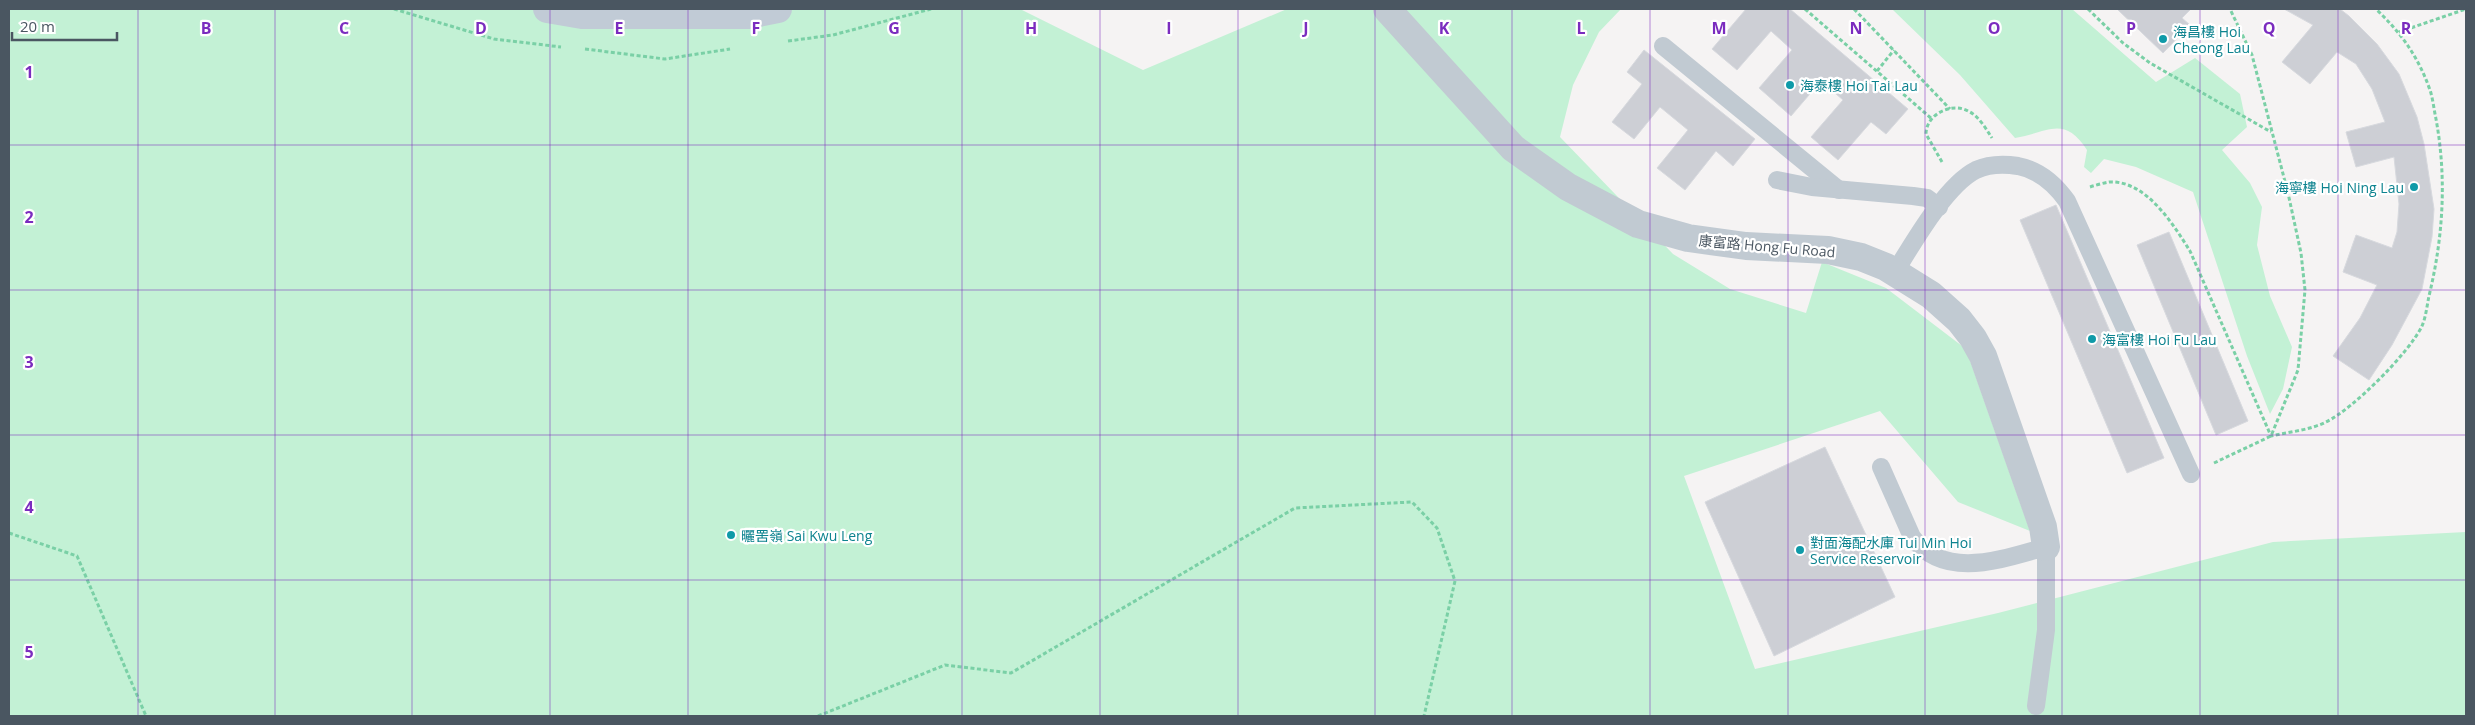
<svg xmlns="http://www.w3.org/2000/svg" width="2475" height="725" font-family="'Open Sans','Noto Sans TC',sans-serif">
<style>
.green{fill:#c3f1d5}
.building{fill:#cdcfd5;stroke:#d7d9de}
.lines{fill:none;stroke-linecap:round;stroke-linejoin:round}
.path{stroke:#7ad0a6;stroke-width:3;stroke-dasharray:4 2.5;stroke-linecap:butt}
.lane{stroke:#c1cad2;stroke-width:18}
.street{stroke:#c1cad2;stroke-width:28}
.secondary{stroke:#c1cbd6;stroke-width:28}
.grid{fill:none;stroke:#7b2cbf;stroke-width:1;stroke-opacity:0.55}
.culture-dot{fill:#0f9aa8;stroke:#fff;stroke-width:2}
.labels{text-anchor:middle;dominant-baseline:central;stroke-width:4.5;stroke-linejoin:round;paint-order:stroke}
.culture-label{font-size:14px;fill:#0d838f;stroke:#fff;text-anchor:start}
.street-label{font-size:14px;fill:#4a5661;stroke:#fff}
.grid-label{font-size:16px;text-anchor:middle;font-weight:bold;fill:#7b2cbf;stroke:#fff;stroke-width:4.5;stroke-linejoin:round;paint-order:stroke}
</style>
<rect width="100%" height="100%" fill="#f5f3f3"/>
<g class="green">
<polygon points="9,9 1020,9 1143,70 1287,9 1621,9 1599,32 1573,85 1560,137 1673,254 1730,289 1806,313 1822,262 1886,288 1966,349 2030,531 1958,502 1880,411 1684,476 1755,669 1998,613 2273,542 2466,532 2466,716 9,716"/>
<path d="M1892,9H2072L2156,82L2195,58L2240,94L2247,127L2222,150L2250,183L2262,207L2257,245L2270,296L2292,347L2283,389L2270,414L2247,356L2193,192L2136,167L2104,159L2091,173L2084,167L2087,150C2064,114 2047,133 2015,138L1960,75Z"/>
</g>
<g class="building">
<polygon points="1746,9 1790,9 1908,109 1886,134 1871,122 1838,160 1811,137 1843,100 1821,81 1791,116 1759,88 1792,50 1771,31 1737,70 1712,49"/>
<polygon points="2117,9 2191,9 2182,18 2190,25 2163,53"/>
<polygon points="2284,9 2340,9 2349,16 2377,44 2399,74 2417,117 2424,144 2434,209 2432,237 2422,289 2392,345 2369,380 2333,356 2360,318 2377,285 2343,272 2356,235 2392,248 2397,232 2399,204 2394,157 2356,167 2346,132 2385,122 2372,89 2356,64 2337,52 2310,84 2282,62 2313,25"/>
<polygon points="1644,50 1755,139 1733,166 1716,151 1685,190 1657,168 1688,130 1660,107 1634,139 1612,122 1642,84 1627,72"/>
<polygon points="2056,205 2164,458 2127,473 2020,220"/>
<polygon points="2169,232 2248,421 2216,435 2137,245"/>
<polygon points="1825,447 1895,597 1774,656 1705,502"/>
</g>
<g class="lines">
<g class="path">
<polyline points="394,9 494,39 561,47"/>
<polyline points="1805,9 1932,119"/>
<polyline points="1854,9 1950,109"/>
<polyline points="2088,9 2123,43 2150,63 2271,132"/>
<polyline points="2399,32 2466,9"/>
<polyline points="788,41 833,35 931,9"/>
<polyline points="585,49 665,59 730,49"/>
<polyline points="1877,71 1894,50"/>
<path d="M1942,162L1926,134C1926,114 1952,102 1968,111C1979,116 1986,129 1992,138"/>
<path d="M2090,187C2096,185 2103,183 2109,182C2146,180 2173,224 2190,251L2271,436C2289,432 2310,430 2326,422C2353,409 2409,353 2422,326C2426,317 2427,305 2429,296C2443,238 2447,179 2436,119C2434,110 2433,99 2430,90C2418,56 2401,33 2376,9"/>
<polyline points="2214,463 2271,436 2298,370 2305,290 2301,253 2288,193 2252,55 2230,9"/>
<polyline points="9,533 77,556 146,716"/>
<polyline points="818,716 945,665 1011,673 1295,508 1412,502 1437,528 1455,581 1424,716"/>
</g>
<g class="lane">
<polyline points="1663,46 1839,190"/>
<polyline points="1777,180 1812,187 1913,196 1927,198 1939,207"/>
<path d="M1895,272C1913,243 1946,185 1976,170C1989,164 2005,164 2018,166C2039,170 2055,184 2067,201L2191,474"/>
<path d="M1881,467L1912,537C1945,581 2002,559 2046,547V630L2036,706"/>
</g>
<polyline class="street" points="1387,9 1513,148 1568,187 1638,224 1688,238 1746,246 1828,250 1861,257 1886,267 1931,295 1959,320 1973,338 1983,356 2043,527 2046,547"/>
<polyline class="secondary" points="547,9 582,15 749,15 778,9"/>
</g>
<path class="grid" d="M138,9V716M275,9V716M412,9V716M550,9V716M688,9V716M825,9V716M962,9V716M1100,9V716M1238,9V716M1375,9V716M1512,9V716M1650,9V716M1788,9V716M1925,9V716M2062,9V716M2200,9V716M2338,9V716M9,145H2466M9,290H2466M9,435H2466M9,580H2466"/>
<g class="culture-dot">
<circle cx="2163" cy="39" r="5"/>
<circle cx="1790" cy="85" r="5"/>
<circle cx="2414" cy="187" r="5"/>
<circle cx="2092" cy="339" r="5"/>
<circle cx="731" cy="535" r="5"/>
<circle cx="1800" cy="550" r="5"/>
</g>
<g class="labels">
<g class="culture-label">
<text x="2173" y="31">海昌樓 Hoi<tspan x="2173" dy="16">Cheong Lau</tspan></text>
<text x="1800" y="85">海泰樓 Hoi Tai Lau</text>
<text x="2404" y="187" text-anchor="end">海寧樓 Hoi Ning Lau</text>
<text x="2102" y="339">海富樓 Hoi Fu Lau</text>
<text x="741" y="535">曬罟嶺 Sai Kwu Leng</text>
<text x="1810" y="542">對面海配水庫 Tui Min Hoi<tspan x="1810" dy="16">Service Reservoir</tspan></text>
</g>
<g class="street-label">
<text transform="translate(1767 246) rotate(5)">康富路 Hong Fu Road</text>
</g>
</g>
<g class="grid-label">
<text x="206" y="34">B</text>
<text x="344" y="34">C</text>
<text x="481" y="34">D</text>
<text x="619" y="34">E</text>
<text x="756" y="34">F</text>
<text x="894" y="34">G</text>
<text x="1031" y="34">H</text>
<text x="1169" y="34">I</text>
<text x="1306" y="34">J</text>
<text x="1444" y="34">K</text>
<text x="1581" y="34">L</text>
<text x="1719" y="34">M</text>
<text x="1856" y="34">N</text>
<text x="1994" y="34">O</text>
<text x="2131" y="34">P</text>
<text x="2269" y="34">Q</text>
<text x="2406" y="34">R</text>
<text x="29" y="78">1</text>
<text x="29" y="223">2</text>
<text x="29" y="368">3</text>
<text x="29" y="513">4</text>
<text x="29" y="658">5</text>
</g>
<rect width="2475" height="725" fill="none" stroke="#4a5661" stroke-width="20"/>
<path d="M12 32v8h105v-8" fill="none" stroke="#4a5661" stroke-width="2.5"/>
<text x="20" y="32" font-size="15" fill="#4a5661" stroke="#ffffff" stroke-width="4" paint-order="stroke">20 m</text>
</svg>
